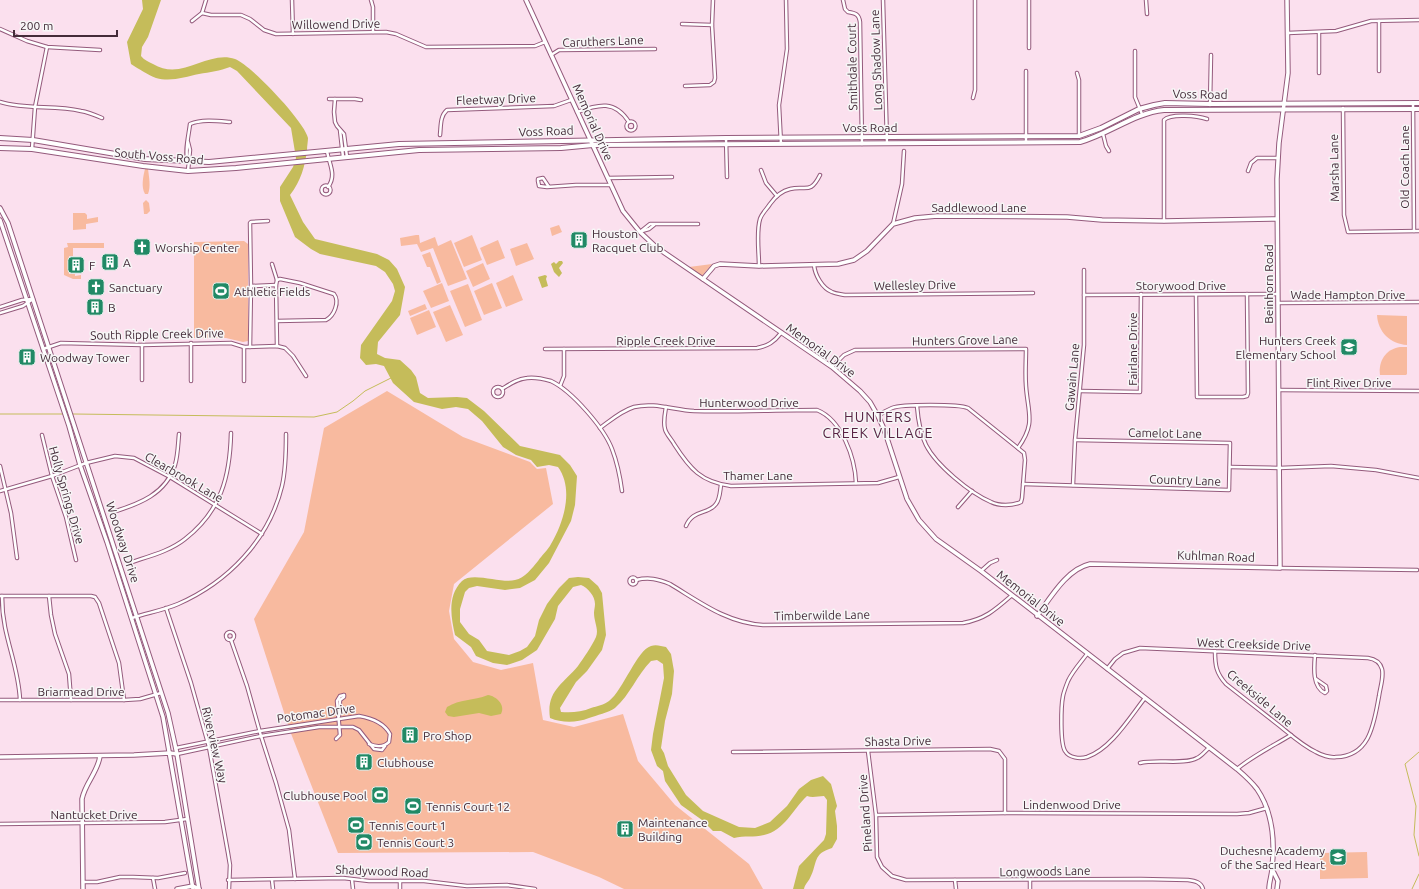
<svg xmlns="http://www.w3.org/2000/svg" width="1419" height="889" font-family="Ubuntu,sans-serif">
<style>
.green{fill:#f8ba9f}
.water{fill:#c5bc5a}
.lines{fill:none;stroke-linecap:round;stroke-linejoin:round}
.stream{stroke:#c5bc5a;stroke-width:1}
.street-casing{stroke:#945a7c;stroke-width:4.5}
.secondary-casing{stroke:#945a7c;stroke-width:5.5}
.primary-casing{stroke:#945a7c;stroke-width:6}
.street{stroke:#fff;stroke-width:2.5}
.secondary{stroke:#fff;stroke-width:3.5}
.primary{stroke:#fff;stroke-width:4}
.labels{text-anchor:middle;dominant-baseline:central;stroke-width:3;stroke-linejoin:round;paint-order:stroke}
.street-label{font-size:12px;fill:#442b39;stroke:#f6f6f6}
.poi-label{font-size:12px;fill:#442b39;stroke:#f6f6f6;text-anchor:start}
.quarter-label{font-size:14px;letter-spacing:1px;fill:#592545;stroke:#f6f6f6}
</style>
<rect width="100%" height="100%" fill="#fbe0ee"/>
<g class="green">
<path d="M145,169H148C149,177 151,187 148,194H145C141,187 143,177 145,169Z"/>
<polygon points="146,200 149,203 150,211 147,214 144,214 143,203"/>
<polygon points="73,213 85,213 87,215 87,219 98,217 98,222 86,224 86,229 73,230"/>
<polygon points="559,225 562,232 552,236 550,228"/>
<polygon points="416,235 419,235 420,243 435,237 438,246 451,240 467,279 448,286 433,248 421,252 417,244 401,246 400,238"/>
<polygon points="472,235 482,260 464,267 454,243"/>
<polygon points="498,240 505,258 487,265 480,248"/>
<polygon points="244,241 248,244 248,341 243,342 226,338 194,338 194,242"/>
<polygon points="67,243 104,243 104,248 73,248 73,256 69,256 71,264 69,274 75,274 75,276 81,275 81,279 73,279 64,275 64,248 68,247"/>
<polygon points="527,243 534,259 516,266 510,249"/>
<polygon points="430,252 441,282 437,284 430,267 427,267 422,255"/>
<polygon points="483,263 490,279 473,287 466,271"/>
<polygon points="712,264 702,276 689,267"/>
<polygon points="513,275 523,300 506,307 496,283"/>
<polygon points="442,283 449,301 431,308 423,291"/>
<polygon points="492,283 502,308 484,315 474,291"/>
<polygon points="468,284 482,320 465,327 450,291"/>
<polygon points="425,304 427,309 410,316 408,311"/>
<polygon points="450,305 463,335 446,342 433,312"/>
<polygon points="429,310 436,327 417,335 410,318"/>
<path d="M1377,315L1407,316V345C1390,344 1378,332 1377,315Z"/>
<path d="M1400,347H1407V374L1406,375H1380C1378,361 1386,349 1400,347Z"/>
<polygon points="387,391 463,437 530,462 537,469 546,468 553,504 454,584 449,611 454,639 473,662 501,670 533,663 543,720 574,727 623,714 638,761 675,805 749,864 763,889 624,889 599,877 533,852 338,853 290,731 254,619 304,532 324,428"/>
<polygon points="1367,852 1368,878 1320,879 1320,853"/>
</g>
<g class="water">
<path d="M142,0H161L148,37L142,47L141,56C144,60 149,62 153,64C182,82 207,50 235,59C250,64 305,122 308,138C308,141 307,146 307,150C305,166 301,181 290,195L303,222L315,239L377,254L389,260L397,269L405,287L400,315L378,342L377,354L385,358L400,360L411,370L416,377L420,393L428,398L457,397L467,398L484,411L520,446L560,455L570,465L577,476L575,505L571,521L549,563L535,580L520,588L505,590L477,586L469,588L465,592L460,609V622L469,634L479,640L487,651L509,655L520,651L527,647L535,636L539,620L547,604L559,588L569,578L578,577L589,578L598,586L602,593L606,635L602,650L587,671L576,682L560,708L561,712C571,713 582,712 591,708C597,706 604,705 609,701C623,690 637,650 651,646C656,644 661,646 666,647L671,654L674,671L672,694L665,721L661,748L664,753L668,766L686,795L703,811L739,827L755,828L770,822L787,806L799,789L811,780L823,776L831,784L837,806L835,811L837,826V839L832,848C812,854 818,863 810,878C808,882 805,884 804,889H793L799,866L824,840L826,834L827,800L824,796C818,796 813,798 807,796C793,809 784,831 764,835C754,838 744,835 734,838L721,831H713L702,820L681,805L665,781L663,771L657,766L651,750L653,734L664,678L663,664L657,660L651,661C637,675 630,695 615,708C608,713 597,715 589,718C576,723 562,723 550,718C546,691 563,684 578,666C583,659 592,646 596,637C599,629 594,622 594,613C594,610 595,607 595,604C595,596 588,588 581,585L573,587L558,606L555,619L537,650L522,660L507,665L493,663L476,656L471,647L455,635C451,617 447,596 462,581C472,571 502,584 515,580C525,578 532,568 538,561C542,555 548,550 551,544C564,522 574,489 558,467L549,465L537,467L531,460L516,455L503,447L482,421L468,409L456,407L442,409L414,402L393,383L384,366L376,364L366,365L360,358L361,345L392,301L395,291L393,284L385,272L376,266L320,254L311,249L295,237L280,201V187L293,167L296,158L291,128L237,71L230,67C220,71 210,72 199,74C185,77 171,82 156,78C148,75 139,69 131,64L127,42L143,9Z"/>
<polygon points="559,261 562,261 563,263 559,268 562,273 559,277 554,272 551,264 554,262 556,264"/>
<polygon points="545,275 547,276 546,279 548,286 542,288 538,277"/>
<path d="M488,695C496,696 506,705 501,714L491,716L479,713L454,717L448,716L445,712L447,707C460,699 473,701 488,695Z"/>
<polygon points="372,789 376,789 378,793 379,790 383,790 384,792 388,793 388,799 384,799 383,802 379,802 378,799 377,803 373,803 371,796"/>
</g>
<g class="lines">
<g class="stream">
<polyline points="0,414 63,414"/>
<polyline points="73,414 314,417 337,412 353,401 365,391 391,378"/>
<polyline points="1419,752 1405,764 1416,806 1414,835 1419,856"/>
<polyline points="1412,889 1419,874"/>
</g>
<defs>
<g id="street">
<polyline points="292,0 293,34"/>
<polyline points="371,0 373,7 373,32"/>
<path d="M843,0L845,9L848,12C855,13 859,14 860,22L862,144"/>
<polyline points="883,0 887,143"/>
<polyline points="1146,0 1147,14"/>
<polyline points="202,13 211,15 241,15 250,19 264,30 276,34 386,32 396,34 426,47 535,46 545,42"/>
<polyline points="192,21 202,13 206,0"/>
<polyline points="1379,21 1379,71"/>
<polyline points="682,24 712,25"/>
<polyline points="0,29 27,41 47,47 100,50"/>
<polyline points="1288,33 1336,31 1371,21 1419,20"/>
<polyline points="1319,33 1319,73"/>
<polyline points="1029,48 1029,0"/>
<polyline points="1135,51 1135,97 1142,114"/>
<polyline points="551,55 559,50 655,49"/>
<polyline points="1026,71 1026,142"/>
<polyline points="1077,73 1079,80 1079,136"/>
<polyline points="685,86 710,85 714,82 715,78 712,25 713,0"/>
<polyline points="973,98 975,90 975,0"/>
<polyline points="329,99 355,99 361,100"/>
<polyline points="335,99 334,112 335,122 337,126 344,134 347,157"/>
<path d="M0,102C26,110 54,105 81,111C88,112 95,115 102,118"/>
<polyline points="1413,103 1414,231"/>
<polyline points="1210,105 1211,55"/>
<polyline points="1343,108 1344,215 1348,232 1419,231"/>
<path d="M577,112C599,104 615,100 629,122"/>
<circle cx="631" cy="126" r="4.5"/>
<polyline points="340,130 343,157"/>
<polyline points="1103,134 1106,146 1109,151"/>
<path d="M440,135C441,126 440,116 447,110L554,106L571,100"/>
<polyline points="726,138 727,177"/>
<polyline points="781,144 779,105 787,49 786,0"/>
<polyline points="32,149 35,107 47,47"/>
<path d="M327,151C329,164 337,175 328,187"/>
<path d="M188,161C184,153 189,134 190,124C202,119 218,121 230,122"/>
<polyline points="761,170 766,183 777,196"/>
<polyline points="188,171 190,150 188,142"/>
<polyline points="1248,171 1251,163 1257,158 1278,158"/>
<polyline points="608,178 672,177"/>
<circle cx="326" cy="190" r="4.5"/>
<polyline points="549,187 543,178 538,179 538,181 539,186 547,187 576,185 610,185"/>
<path d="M1164,221V120C1171,113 1198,116 1207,119"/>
<polyline points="893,224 902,184 904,151"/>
<polyline points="642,231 649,229 654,225"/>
<polyline points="640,232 650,224 698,224"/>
<polyline points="272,264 277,280"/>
<path d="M814,265C815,275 822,288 832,292C836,294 841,294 845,295L1033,293"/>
<path d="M759,266C759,252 756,232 760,219C762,213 767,209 770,204C775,197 781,191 790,189C806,185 810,195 820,175"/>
<polyline points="251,286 276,285"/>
<polyline points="1084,295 1277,294"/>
<polyline points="1196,295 1197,397 1243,397 1247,396 1248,393 1247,294"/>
<polyline points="1278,303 1419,302"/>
<polyline points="0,307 22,300 32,299"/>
<polyline points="0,313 23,306 33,299"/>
<path d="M277,321L326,320C334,316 340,302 334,294L300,283L280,279L277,280L276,285L277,346"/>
<polyline points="191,343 191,381"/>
<polyline points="142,345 142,380"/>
<polyline points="250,347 251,286 250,223 251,222 268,221"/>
<polyline points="43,349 61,343 142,345 231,343 244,347 277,346 285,348 293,356 306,376"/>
<path d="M545,349L757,348C768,346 774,342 781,333"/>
<path d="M832,367L844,355L855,350L1026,349C1026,361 1025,374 1026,386C1028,414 1036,423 1018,448"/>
<polyline points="244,381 244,347"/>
<polyline points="560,386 564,376 564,349"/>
<circle cx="498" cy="392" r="5"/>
<path d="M502,389C510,384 517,379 527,378C534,377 544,379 551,381C572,391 604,428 612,449C617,462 620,476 622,491"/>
<polyline points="1279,390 1419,391"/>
<polyline points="1080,391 1140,392 1141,294"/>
<path d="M666,407C665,413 663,422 665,429C666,434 672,440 674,444C690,469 701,482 731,486L878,483L899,477"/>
<path d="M878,416C882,413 887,410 892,408C902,404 959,404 968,408L1024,453L1025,460L1022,498L1021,502C1012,506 999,506 991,502C970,493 936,465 926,445C920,433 918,419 917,406"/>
<path d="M600,428C611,420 621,411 634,407C654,402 674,410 694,411C735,412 776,410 817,410C842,420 855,458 856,483"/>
<polyline points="42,435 52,476 66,517 76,560"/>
<polyline points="0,466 11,513 17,558"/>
<polyline points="1230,467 1279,468 1331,466 1376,470 1419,478"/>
<polyline points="1023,484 1229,490 1230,443 1075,440"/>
<polyline points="1073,485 1075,440 1084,345 1084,270"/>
<polyline points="0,491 52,476 86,463 115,456 134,458 170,477 262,534"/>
<polyline points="958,507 972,491"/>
<path d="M113,512C139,504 166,494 175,465C178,455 178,444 179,434"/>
<path d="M686,526C693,509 708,515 716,504C720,499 720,491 721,485"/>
<path d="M132,562C150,556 170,551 185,539C221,511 230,477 231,433"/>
<polyline points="1280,568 1417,570"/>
<polyline points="981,571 990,563 997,560"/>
<circle cx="633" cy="581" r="3.5"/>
<path d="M636,580C649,577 658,579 670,584C700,602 727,623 763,625L963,623C985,619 995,610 1011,596"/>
<polyline points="0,596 91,596 95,597 99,603 119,663 124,700"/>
<path d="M2,596C2,606 3,617 5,627C10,652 19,674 20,700"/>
<polyline points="49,596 51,615 55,634 69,674 71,700"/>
<polyline points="166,608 191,683 209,747 228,853 230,865 229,889"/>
<path d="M132,618C147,613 164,610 178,604C228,582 269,540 282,486C286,469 286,451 286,434"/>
<circle cx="230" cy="636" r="4"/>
<polyline points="231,640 247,686 261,736 276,783 289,830 295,879"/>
<path d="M1087,654C1081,662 1072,672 1068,681C1066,686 1064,691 1063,696C1061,706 1060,743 1065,751C1069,758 1080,759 1087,757C1111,749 1130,717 1145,698"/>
<path d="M1315,655C1314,667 1312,687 1325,693L1327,691L1326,686L1316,679"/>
<path d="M1107,669L1115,659L1123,653L1140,648L1368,658C1375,659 1380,662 1382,669C1384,677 1380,688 1379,696C1374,722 1371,756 1336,757C1330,758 1321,755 1316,752C1303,746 1292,736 1281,727C1263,713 1244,698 1226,684C1216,673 1215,665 1215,651"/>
<polyline points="0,700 124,700 140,699 161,693"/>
<polyline points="339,716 340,700 344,697 344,695"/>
<polyline points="336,739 340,735 337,701 340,696 344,695"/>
<path d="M176,748L260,731L359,716C371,718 384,723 390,734L389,742C384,747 376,747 369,744"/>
<path d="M868,751L876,815L877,857L882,867L892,876L906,880L1141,879L1188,880C1195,881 1201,882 1203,889"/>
<polyline points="733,752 990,749 999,751 1005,759 1005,813"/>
<polyline points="177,754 261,736 319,727 353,727 359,730 374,749 382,750 385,746"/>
<path d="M1140,763C1156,759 1185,765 1197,758C1202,756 1205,751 1209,748"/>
<path d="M1237,769C1254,755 1273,746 1291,735"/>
<polyline points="876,815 1005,813 1237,814 1249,813 1267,808"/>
<polyline points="0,824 165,822 187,819"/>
<polyline points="153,878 155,889"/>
<polyline points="228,880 343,878 369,881 424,881 467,886 507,885 535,889"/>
<polyline points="272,880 273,889"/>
<polyline points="352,880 353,889"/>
<polyline points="955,880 956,889"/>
<polyline points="1030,880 1030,889"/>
<polyline points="400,881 400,889"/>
<polyline points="83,882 97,882 120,877 133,877 158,878 185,873"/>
</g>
<g id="secondary">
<path d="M526,0L623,211L640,232L656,247L832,367L860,391L870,402L878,416L884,429L907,499L919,520L936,539L981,571L1237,769C1244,775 1251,781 1257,789C1272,811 1275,841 1272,868C1272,875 1269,881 1269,889"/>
<polyline points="0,208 8,223 168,713 177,754 199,889"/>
<polyline points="0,220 69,426 80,465 107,542 163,717 193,889"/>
<polyline points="703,279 714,266 720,264 759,266 838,264 854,260 867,251 893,224 915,218 937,216 1067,217 1102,220 1164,221 1277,219"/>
<path d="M1037,616C1051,597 1067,569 1090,564L1280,568L1277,179L1279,143L1288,73L1287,0"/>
<polyline points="0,757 134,755 170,753 177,754"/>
<polyline points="1272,869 1278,881 1277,889"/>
<path d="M83,889L82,799C85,783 98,772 100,756"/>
<polyline points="177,889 193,886 199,889"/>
</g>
<g id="primary">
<polyline points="0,138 33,140 145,159 209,162 399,144 726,138 1079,136 1101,128 1139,109 1154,105 1165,103 1210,104 1419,103"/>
<path d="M0,148L32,149L143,166L188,171L236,168L419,150L561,148L593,145L1080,142C1109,134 1134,113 1164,110L1419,109"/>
</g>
</defs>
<use href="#street" class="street-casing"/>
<use href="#secondary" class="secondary-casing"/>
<use href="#primary" class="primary-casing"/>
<use href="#street" class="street"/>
<use href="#secondary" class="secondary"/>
<use href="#primary" class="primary"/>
</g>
<defs>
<symbol id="building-square" viewBox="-11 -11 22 22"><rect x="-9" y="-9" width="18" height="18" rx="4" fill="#218965" stroke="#f6f6f6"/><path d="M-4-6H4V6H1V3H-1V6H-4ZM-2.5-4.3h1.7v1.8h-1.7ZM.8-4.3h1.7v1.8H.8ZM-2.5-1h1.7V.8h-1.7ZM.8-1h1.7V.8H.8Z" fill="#fff"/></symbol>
<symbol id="church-square" viewBox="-11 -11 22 22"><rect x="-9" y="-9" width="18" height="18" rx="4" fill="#218965" stroke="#f6f6f6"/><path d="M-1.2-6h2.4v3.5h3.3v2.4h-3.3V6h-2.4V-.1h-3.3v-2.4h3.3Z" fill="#fff"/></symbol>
<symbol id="stadium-square" viewBox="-11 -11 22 22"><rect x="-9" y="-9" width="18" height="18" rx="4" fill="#218965" stroke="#f6f6f6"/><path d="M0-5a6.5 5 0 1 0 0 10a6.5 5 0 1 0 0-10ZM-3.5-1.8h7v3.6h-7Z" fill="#fff"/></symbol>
<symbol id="school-square" viewBox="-11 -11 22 22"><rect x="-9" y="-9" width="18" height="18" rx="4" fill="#218965" stroke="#f6f6f6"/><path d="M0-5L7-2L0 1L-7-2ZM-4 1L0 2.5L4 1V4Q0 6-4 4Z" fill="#fff"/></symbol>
</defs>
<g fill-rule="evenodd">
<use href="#building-square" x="569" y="230" width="20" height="20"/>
<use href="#church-square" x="132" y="237" width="20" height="20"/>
<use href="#building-square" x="100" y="252" width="20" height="20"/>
<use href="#building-square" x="66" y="255" width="20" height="20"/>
<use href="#church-square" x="86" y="277" width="20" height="20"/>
<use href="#stadium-square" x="211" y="281" width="20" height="20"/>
<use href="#building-square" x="85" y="297" width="20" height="20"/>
<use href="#school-square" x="1339" y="337" width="20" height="20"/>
<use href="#building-square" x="17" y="347" width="20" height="20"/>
<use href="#building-square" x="400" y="725" width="20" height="20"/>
<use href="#building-square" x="354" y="752" width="20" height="20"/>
<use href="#stadium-square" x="370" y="785" width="20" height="20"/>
<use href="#stadium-square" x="403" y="796" width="20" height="20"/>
<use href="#stadium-square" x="346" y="815" width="20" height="20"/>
<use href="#building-square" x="615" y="819" width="20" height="20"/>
<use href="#stadium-square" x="354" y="832" width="20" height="20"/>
<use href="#school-square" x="1328" y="847" width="20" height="20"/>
</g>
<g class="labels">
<g class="street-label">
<text transform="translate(336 24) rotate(-1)">Willowend Drive</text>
<text transform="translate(603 41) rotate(-2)">Caruthers Lane</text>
<text transform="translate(876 60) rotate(-92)">Long Shadow Lane</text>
<text transform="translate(852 67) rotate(-91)">Smithdale Court</text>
<text transform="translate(1200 94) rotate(1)">Voss Road</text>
<text transform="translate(496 99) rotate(-2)">Fleetway Drive</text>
<text transform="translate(593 122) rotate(66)">Memorial Drive</text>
<text x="870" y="127">Voss Road</text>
<text transform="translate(546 131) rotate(-2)">Voss Road</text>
<text transform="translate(159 156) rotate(5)">South Voss Road</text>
<text transform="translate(1404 167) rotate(-90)">Old Coach Lane</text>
<text transform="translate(1334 168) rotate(-91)">Marsha Lane</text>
<text x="979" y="207">Saddlewood Lane</text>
<text transform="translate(1268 284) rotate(-90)">Beinhorn Road</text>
<text transform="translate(915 285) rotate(-1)">Wellesley Drive</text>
<text x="1181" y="285">Storywood Drive</text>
<text x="1348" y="294">Wade Hampton Drive</text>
<text transform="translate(157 334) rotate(-1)">South Ripple Creek Drive</text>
<text x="666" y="340">Ripple Creek Drive</text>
<text transform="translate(965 340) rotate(-1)">Hunters Grove Lane</text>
<text transform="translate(1132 349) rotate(-90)">Fairlane Drive</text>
<text transform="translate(821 350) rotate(36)">Memorial Drive</text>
<text transform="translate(1072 377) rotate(-85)">Gawain Lane</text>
<text x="1349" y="382">Flint River Drive</text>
<text x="749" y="402">Hunterwood Drive</text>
<text transform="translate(1165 433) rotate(1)">Camelot Lane</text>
<text x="758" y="475">Thamer Lane</text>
<text transform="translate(184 477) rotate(30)">Clearbrook Lane</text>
<text transform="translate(1185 480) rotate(2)">Country Lane</text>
<text transform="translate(67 495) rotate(74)">Holly Springs Drive</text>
<text transform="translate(123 542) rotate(72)">Woodway Drive</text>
<text transform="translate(1216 556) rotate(2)">Kuhlman Road</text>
<text transform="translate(1031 598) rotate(38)">Memorial Drive</text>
<text transform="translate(822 615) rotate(-1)">Timberwilde Lane</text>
<text transform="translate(1254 644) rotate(2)">West Creekside Drive</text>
<text x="81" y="691">Briarmead Drive</text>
<text transform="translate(1260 698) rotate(40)">Creekside Lane</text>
<text transform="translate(316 713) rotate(-8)">Potomac Drive</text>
<text transform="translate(898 741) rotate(-1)">Shasta Drive</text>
<text transform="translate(215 745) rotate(77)">Riverview Way</text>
<text x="1072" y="804">Lindenwood Drive</text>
<text transform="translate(865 813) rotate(-94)">Pineland Drive</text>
<text x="94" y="814">Nantucket Drive</text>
<text transform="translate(382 871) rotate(2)">Shadywood Road</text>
<text transform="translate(1045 871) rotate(-1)">Longwoods Lane</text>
</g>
<g class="poi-label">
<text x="592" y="233">Houston<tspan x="592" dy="14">Racquet Club</tspan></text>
<text x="155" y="247">Worship Center</text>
<text x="123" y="262">A</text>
<text x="89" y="265">F</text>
<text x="109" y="287">Sanctuary</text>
<text x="234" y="291">Athletic Fields</text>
<text x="108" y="307">B</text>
<text x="1336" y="340" text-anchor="end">Hunters Creek<tspan x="1336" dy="14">Elementary School</tspan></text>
<text x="40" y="357">Woodway Tower</text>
<text x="423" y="735">Pro Shop</text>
<text x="377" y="762">Clubhouse</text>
<text x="367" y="795" text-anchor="end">Clubhouse Pool</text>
<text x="426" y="806">Tennis Court 12</text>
<text x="638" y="822">Maintenance<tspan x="638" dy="14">Building</tspan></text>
<text x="369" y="825">Tennis Court 1</text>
<text x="377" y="842">Tennis Court 3</text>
<text x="1325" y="850" text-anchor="end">Duchesne Academy<tspan x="1325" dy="14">of the Sacred Heart</tspan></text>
</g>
<g class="quarter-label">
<text x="878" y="417">HUNTERS<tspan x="878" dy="16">CREEK VILLAGE</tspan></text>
</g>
</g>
<path d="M14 30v6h103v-6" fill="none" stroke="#442b39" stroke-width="2"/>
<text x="20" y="30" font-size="12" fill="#442b39" stroke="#f6f6f6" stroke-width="3" paint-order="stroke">200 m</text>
</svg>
